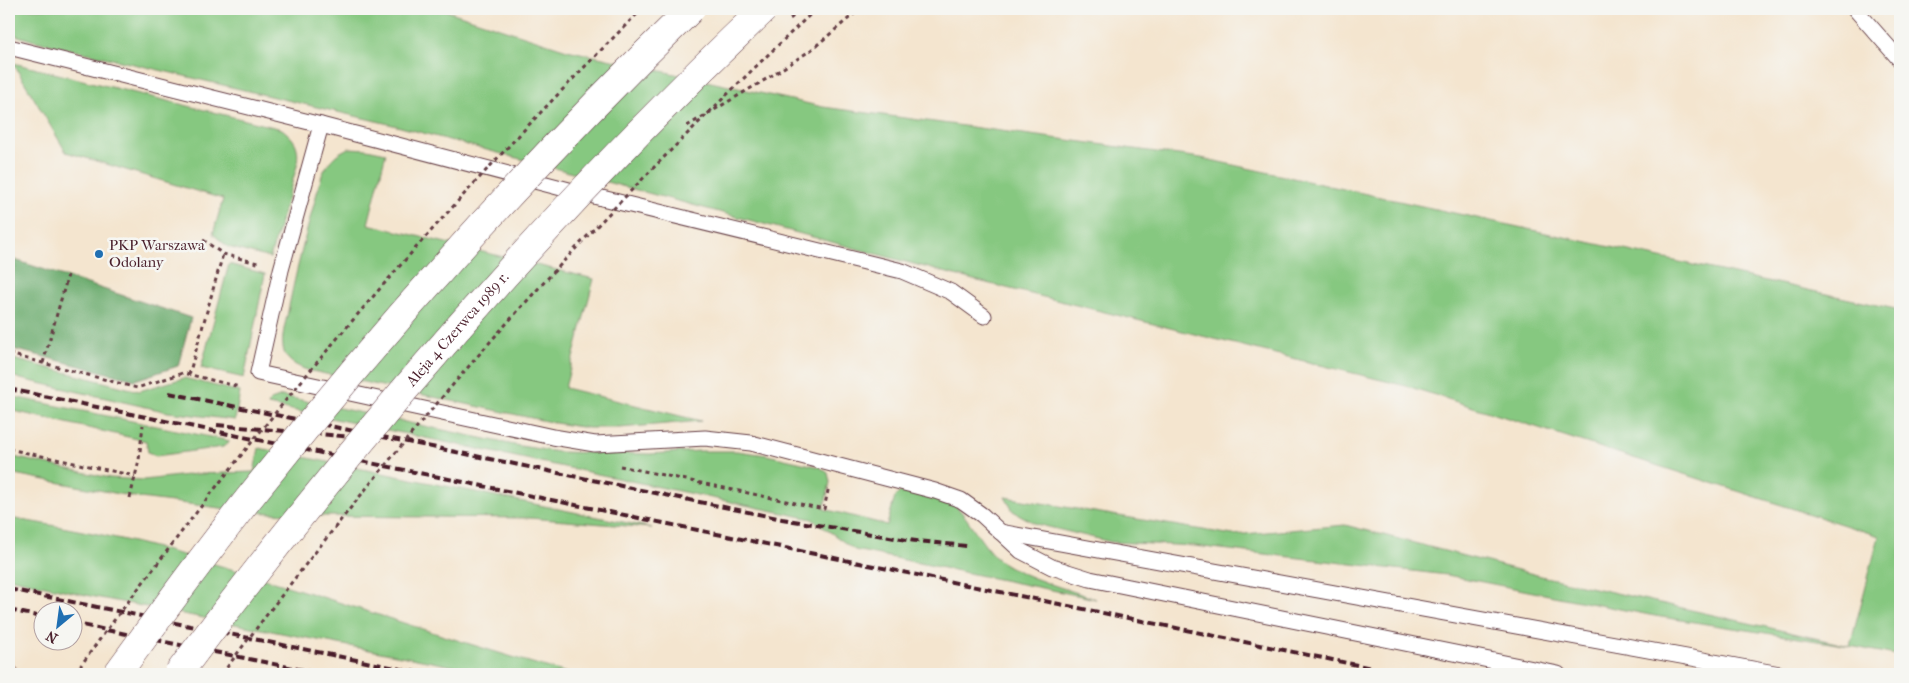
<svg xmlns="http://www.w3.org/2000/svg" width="1909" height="683" font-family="'IM FELL French Canon',serif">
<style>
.green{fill:#86c880;stroke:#687456}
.forest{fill:#6cac6e;stroke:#5b664c}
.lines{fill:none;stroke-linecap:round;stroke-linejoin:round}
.lane-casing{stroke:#643d44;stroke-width:17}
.path{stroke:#643d44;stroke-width:3;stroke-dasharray:4 4;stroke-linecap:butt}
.lane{stroke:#fff;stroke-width:15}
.rail{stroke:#4a1f2b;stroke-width:4;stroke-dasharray:8 4;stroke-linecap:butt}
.secondary-bridge-casing{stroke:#643d44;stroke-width:29;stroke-linecap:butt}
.path-bridge{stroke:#643d44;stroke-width:3;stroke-dasharray:4 4;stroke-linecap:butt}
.secondary-bridge{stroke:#fff;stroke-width:28}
.poi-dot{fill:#1f6fb2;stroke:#f6f6f2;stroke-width:2}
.labels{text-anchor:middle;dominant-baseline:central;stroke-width:5;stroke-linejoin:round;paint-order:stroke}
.poi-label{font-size:15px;fill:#4a1f2b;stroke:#f6f6f2;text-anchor:start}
.street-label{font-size:15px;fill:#4a1f2b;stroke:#f6f6f2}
</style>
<rect width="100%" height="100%" fill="#f6f6f2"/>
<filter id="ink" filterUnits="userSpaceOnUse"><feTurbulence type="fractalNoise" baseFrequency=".02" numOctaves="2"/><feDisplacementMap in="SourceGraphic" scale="10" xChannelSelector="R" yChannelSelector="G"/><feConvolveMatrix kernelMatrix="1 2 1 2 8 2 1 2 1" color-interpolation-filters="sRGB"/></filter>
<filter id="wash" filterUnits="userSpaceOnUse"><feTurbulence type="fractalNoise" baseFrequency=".0096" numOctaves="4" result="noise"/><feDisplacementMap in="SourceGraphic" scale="20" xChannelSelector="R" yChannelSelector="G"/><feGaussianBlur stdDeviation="1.12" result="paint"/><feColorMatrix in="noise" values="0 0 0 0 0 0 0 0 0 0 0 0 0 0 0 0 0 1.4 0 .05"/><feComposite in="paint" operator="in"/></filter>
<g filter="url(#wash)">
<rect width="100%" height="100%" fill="#f4e5cf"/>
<g class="green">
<polygon points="9,9 441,9 567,50 823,107 1201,158 1900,310 1900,656 1850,646 1655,616 1447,575 1195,546 1111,542 1036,524 1013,511 1005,497 1233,535 1345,525 1541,576 1850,646 1879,536 1410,387 970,279 393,125 31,40 9,33"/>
<path d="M13,63L282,129C297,141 299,147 297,166L270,258L228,247L213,234L223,199L66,152Z"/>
<path d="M349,148L367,149L386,153L368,224L594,279L565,388L701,421L620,428H588L555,423L307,370C296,366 284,360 283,347C281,334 287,319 289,306C298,262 310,218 322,175C329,161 334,154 349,148Z"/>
<polygon points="229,264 265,274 244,378 201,368"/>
<polygon points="9,358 139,391 184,378 240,392 235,420 168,412 21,379 9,375"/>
<polygon points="9,396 230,441 223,447 156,456 148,452 146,441 9,410"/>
<path d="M282,396L514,445L558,452L650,454L699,451H737L767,455L820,467L828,473L830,482L824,509L887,525L895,497L902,490C917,494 936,496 950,502C966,510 981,547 1000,561C1025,578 1067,589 1096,599L855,550L812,519L268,405L271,400Z"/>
<polygon points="259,448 652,528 529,518 325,516 252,512 140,498 9,473 9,456 110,478 144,480 196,474 254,472"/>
<path d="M9,518C58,526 109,535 157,548C296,585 432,635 570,674H494L95,597L9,578Z"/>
</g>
<polygon class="forest" points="9,258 191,318 178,366 135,380 9,348"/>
</g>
<g filter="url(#ink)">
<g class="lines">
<defs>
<g id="lane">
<polyline points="1855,9 1900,60"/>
<polyline points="9,47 321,125 569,190 902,271 951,292 984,316"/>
<polyline points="321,125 281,270 258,373 553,437 595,444 705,438 751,443 935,491 961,500 982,515 1021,551 1052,567 1090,579 1558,674"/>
<polyline points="1000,532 1780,674"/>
</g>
</defs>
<use href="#lane" class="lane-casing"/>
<g class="path">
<polyline points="687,126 768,78 811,50 860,9"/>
<polyline points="203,240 223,254 261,264"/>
<polyline points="9,354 137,388 183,373 240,387"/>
<polyline points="43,363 68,275"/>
<polyline points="189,375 223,254"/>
<polyline points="9,449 135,476"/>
<polyline points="620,466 824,509 829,486"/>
<polyline points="130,498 139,460 143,425"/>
<polyline points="9,660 20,674"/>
</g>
<use href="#lane" class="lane"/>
<g class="rail">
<polyline points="9,389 1401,674"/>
<polyline points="169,393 782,519 907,540 967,546"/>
<polyline points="217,425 352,437"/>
<polyline points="9,589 425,674"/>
<polyline points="9,610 42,617"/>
<polyline points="72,623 323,674"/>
</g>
<defs>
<g id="secondary-bridge">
<path d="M117,674C160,615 204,555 250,497C386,326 533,162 691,9"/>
<path id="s1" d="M178,674C355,437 549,213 764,9"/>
</g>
</defs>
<use href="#secondary-bridge" class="secondary-bridge-casing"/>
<g class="path-bridge">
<polyline points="790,19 801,9"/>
<path d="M75,674C104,632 136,592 167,551C312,359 471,179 642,9"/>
<path d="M222,674C307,560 396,449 490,342C593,226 703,116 816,9"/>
</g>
<use href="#secondary-bridge" class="secondary-bridge"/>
</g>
</g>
<circle class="poi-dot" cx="99" cy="254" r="5"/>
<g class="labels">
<g class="poi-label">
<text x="109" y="245">PKP Warszawa<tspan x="109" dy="17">Odolany</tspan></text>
</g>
<g class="street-label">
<text stroke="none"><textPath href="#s1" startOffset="444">Aleja 4 Czerwca 1989 r.</textPath></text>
</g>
</g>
<rect width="1909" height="683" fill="none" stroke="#f6f6f2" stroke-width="30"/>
<g transform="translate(58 626) rotate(209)"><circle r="24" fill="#f6f6f2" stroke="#b1a0a2"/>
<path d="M0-4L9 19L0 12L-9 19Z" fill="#1f6fb2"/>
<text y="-8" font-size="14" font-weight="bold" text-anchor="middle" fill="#4a1f2b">N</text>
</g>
</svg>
